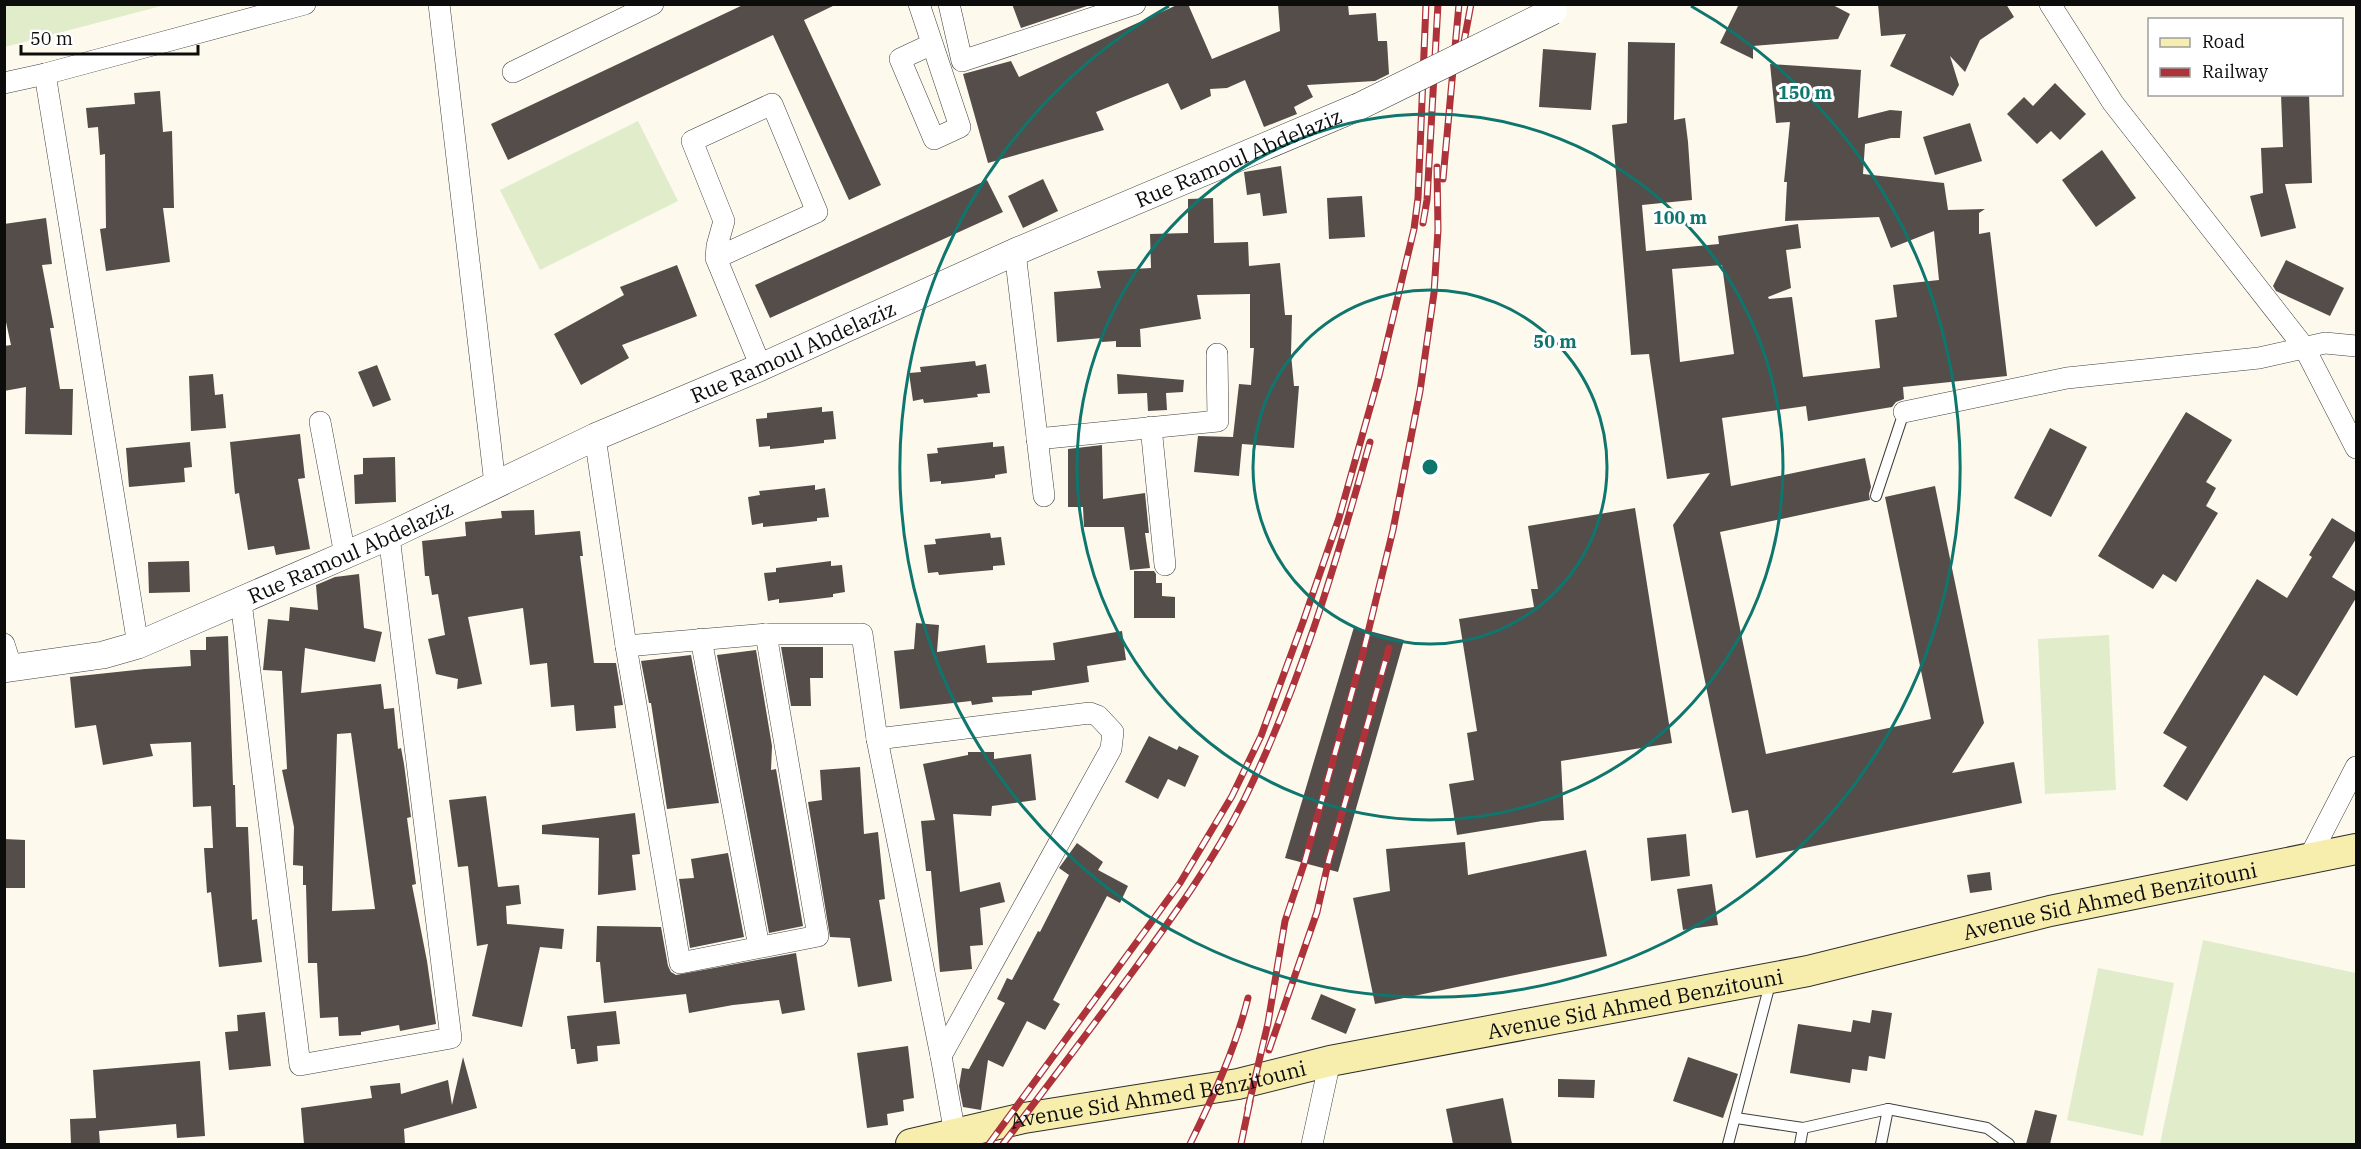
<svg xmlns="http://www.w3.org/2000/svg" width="2361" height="1149" font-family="'IBM Plex Serif',serif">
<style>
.pitch{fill:#e1eccb}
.building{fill:#544d4a;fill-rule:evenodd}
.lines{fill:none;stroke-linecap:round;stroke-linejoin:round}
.service-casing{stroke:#3f3f3f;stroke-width:12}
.minor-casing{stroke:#3f3f3f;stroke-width:22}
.tertiary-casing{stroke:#3f3f3f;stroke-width:28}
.secondary-casing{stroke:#2e2e2e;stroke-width:32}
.service{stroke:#fff;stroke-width:10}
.minor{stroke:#fff;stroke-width:21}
.tertiary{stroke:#fff;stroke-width:27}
.secondary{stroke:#f7eeae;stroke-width:30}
.rail-casing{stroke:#ae3239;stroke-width:7}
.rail{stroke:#fff;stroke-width:4.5;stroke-dasharray:14;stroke-linecap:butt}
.tertiary-bridge-casing{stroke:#3f3f3f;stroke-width:28;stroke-linecap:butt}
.tertiary-bridge{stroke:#fff;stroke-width:27}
.ring{fill:none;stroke:#0f766e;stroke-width:3}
.labels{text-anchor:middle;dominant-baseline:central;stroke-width:6;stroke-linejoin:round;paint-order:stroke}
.street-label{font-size:21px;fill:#0c0c0c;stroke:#fff}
.centre{fill:#0f766e;stroke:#fff;stroke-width:3}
.ring-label{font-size:18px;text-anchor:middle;font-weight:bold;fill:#0f766e;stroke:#fff;stroke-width:6;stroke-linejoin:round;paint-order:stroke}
</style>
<rect width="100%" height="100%" fill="#fdfaed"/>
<g class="pitch">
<polygon points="5,4 165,4 165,5 5,47"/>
<polygon points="638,121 678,201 540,270 500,190"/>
<polygon points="2109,635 2116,790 2045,794 2038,639"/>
<polygon points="2203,940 2356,973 2356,1144 2160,1144"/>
<polygon points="2098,968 2174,983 2143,1136 2067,1120"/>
</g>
<g class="building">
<polygon points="745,4 837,4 804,20 881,185 849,200 773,35 508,160 491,124"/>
<polygon points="1012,4 1093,4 1021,28"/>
<polygon points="1179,4 1188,4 1212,59 1280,31 1278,4 1348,4 1349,15 1376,13 1378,41 1387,41 1389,74 1375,81 1307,85 1313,97 1294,107 1297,114 1264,127 1245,80 1227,88 1210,89 1211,96 1181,110 1168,83 1096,112 1104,130 988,163 963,74 1011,61 1019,77"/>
<polygon points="1739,4 1831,4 1850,14 1838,39 1753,46 1753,59 1720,43"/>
<polygon points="1878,4 2006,4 2014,17 1980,40 1965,72 1950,56 1959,85 1953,96 1890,66 1906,34 1881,36"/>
<path d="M1628,42L1675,43L1674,120L1685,118L1688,142L1692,200L1642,205L1646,251L1719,244L1718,236L1798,224L1801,248L1786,250L1791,288L1768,297L1769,299L1792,297L1803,377L1880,368L1875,320L1897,317L1893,285L1939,280L1934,231L1891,248L1879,217L1785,221L1787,182H1784L1790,122L1776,123L1770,64L1861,70L1858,118L1890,110L1902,111L1900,138H1891L1865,144L1863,174L1944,183L1948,210L1985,209L1979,213V234L1990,232L2007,376L1903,387L1904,399L1896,402L1892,407L1808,421L1806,406L1722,418L1731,486L1865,458L1871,487L1869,494L1870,500L1720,532L1766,754L1931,719L1885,497L1935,486L1984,723L1952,773L2014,762L2022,803L1756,858L1748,810L1732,813L1673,525L1710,473L1667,479L1649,354L1631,355L1612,125L1627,123ZM1722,265L1734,354L1680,362L1672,269Z"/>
<polygon points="1543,49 1596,53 1591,110 1539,107"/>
<polygon points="2055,83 2086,114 2060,140 2051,131 2037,144 2007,114 2024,97 2033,106"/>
<polygon points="160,91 163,132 172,131 174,208 163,208 170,262 106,271 100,229 106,228 105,154 100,155 98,127 88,128 86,108 135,104 134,93"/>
<polygon points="2281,94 2309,94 2312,183 2285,184 2296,228 2261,237 2250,196 2263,193 2261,148 2283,147"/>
<polygon points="1970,123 1982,161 1935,175 1923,137"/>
<polygon points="2102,150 2136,198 2096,227 2062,180"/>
<polygon points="1281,166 1287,213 1263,216 1260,193 1247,195 1244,172"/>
<polygon points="1043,179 1058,211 1023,228 1008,196"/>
<polygon points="987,180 1003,212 770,318 755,285"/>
<polygon points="1362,196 1365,237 1329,239 1327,198"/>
<polygon points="1213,198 1214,243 1248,242 1249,266 1280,263 1285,315 1292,315 1291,354 1294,386 1299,386 1294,448 1242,444 1239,476 1194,472 1198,436 1233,437 1239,384 1251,385 1254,348 1250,348 1250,294 1197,295 1201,319 1140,329 1141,347 1116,347 1116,341 1102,342 1102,338 1057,342 1054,292 1101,288 1097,271 1151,268 1150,234 1188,233 1188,199"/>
<polygon points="46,218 52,264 42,265 54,328 50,328 60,389 73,389 72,435 25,434 26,387 4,391 4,346 11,345 4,313 4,224"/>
<polygon points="2286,260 2344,288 2330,316 2276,291 2273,286"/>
<polygon points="677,265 697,316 622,345 629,358 581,385 554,334 624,295 620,287"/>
<polygon points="975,361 976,366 986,364 990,393 977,394 978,397 944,401 924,403 923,399 913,401 909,373 921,372 920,367"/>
<polygon points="377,365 391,400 373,407 358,372"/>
<polygon points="213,374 215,395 223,394 226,428 191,431 189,376"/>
<polygon points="1117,374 1184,380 1183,392 1166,393 1167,410 1148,411 1147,393 1118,394"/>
<polygon points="822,407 822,412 833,411 836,439 824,440 824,443 791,447 770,449 770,446 759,447 756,419 767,418 767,413"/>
<polygon points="2186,412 2232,440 2206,482 2216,488 2206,506 2218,513 2176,582 2163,574 2153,589 2098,556"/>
<polygon points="2050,428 2087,447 2051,517 2014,498"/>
<polygon points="300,434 305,478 298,479 310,549 276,555 274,546 248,550 239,493 235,494 230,442"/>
<polygon points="190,442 192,467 184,468 185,482 129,487 126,448"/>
<polygon points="993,442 993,447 1004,446 1007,473 995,475 995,478 962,482 941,484 941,481 930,482 927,454 938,453 937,448"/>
<polygon points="1102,445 1103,499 1145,493 1149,533 1145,533 1150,568 1130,570 1124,527 1084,527 1083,507 1068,507 1068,449"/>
<polygon points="395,457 396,502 355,504 354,475 363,474 363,458"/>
<polygon points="815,485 815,490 825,488 829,517 817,518 817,521 783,525 763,527 763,523 752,525 748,497 760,495 759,491"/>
<polygon points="1635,508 1672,743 1561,761 1564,820 1542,821 1457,835 1449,784 1474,780 1467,733 1477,731 1459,619 1534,607 1531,589 1538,589 1528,526"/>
<polygon points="534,510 535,535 580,531 583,556 580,556 594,663 616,663 623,705 614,706 616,728 576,731 574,705 551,707 547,663 530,665 523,608 468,617 482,684 457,689 458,679 436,674 428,639 445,635 438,594 432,595 429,576 425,576 422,541 466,536 465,522 502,518 501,511"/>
<polygon points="2332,518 2356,533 2356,539 2332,577 2356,592 2356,598 2297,696 2264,675 2187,801 2163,786 2187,747 2163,733 2257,579 2287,598 2312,557 2309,555"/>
<polygon points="990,533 991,538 1001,537 1005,565 993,566 993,570 959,573 939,575 938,572 928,573 924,545 936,544 935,539"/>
<polygon points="189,561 190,592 149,593 148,562"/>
<polygon points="831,561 831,566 842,565 845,592 833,594 833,597 800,601 779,603 779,599 768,601 764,573 776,572 776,568"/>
<polygon points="1134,571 1154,571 1156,574 1156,583 1162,583 1162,596 1175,597 1175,618 1134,618"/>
<path d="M359,574L364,628L382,632L375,662L305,648L301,693L381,684L384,709L394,708L398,749L401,748L404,764L411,817L407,818L416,884L412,885L427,961L436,1024L400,1031L399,1025L361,1032V1035L339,1036L338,1017L320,1018L317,963H308L306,885H303V866L293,865L294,827L282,770L287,769L282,671L263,670L268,619L289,621L290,607L318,610L316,585L335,577ZM351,733L375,909L332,911L337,734Z"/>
<polygon points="916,623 939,625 937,652 985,645 987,663 1055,660 1053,643 1122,631 1126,660 1087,666 1089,682 1032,691 1032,695 992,697 993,702 972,705 971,701 900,709 894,651 914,649"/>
<polygon points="1354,627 1404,640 1338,872 1285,858"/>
<polygon points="228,636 233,785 235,785 236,827 248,827 252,920 257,919 262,962 219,967 211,892 207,893 204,848 213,848 211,806 193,807 191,742 150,744 153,756 103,765 96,725 75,728 70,677 145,669 191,666 190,650 206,650 206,637"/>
<polygon points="781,647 823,647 823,678 810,678 811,706 791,706"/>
<polygon points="756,650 772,746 771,770 776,769 803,926 769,933 717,655"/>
<polygon points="691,655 719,803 667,809 651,703 649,703 641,661"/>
<polygon points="1149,736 1177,750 1179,746 1199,756 1185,787 1168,779 1158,799 1125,782"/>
<polygon points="968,752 994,752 994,759 1031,754 1036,800 992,806 991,816 953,814 960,892 1000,882 1005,902 980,908 983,945 970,946 972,969 940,972 931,871 926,871 921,821 935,820 923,764 968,755"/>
<polygon points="860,767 864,834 878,832 885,899 879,900 892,981 858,987 850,938 830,937 808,802 822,800 820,770"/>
<polygon points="486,796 498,887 519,885 521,904 506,906 507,924 564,929 562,949 540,947 522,1027 472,1016 488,944 477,946 468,866 458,867 449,800"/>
<polygon points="635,813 640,854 632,855 636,890 598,895 599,838 542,834 542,825"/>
<polygon points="1686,834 1690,876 1651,881 1647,838"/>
<polygon points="4,839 25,840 25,888 4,888"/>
<polygon points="1465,842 1468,875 1586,850 1607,956 1375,1004 1353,898 1390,891 1386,849"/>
<polygon points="1077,843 1103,862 1098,870 1128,886 1120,903 1107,896 1053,1000 1060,1004 1045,1030 1027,1021 1003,1067 988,1060 981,1110 963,1107 959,1086 962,1068 969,1069 1005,1003 997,999 1007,978 1012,980 1038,931 1040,932 1069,875 1059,868"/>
<polygon points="728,853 744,937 690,948 679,879 694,878 691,859"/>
<polygon points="1990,872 1992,890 1970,893 1967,875"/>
<polygon points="1712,884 1718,925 1683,930 1677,889"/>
<polygon points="597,926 661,927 668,966 671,972 676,975 796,953 805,1010 782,1014 779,1000 733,1005 689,1013 686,994 604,1003 600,962 596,962"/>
<polygon points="1321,994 1356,1009 1346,1034 1311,1019"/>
<polygon points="1872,1010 1892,1013 1885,1059 1869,1056 1867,1071 1852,1069 1850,1083 1790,1073 1798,1024 1851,1032 1853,1020 1870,1023"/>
<polygon points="616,1011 620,1044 597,1046 598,1061 577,1064 575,1049 571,1049 567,1016"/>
<polygon points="265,1012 271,1066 229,1070 225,1032 238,1031 237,1015"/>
<polygon points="908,1046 914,1098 903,1100 904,1111 887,1114 888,1125 867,1128 857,1053"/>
<polygon points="463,1057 477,1108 404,1129 405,1144 304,1144 301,1108 372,1098 370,1086 400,1083 401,1094 448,1080 452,1105"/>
<polygon points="1688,1057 1738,1074 1723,1118 1673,1101"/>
<polygon points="200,1061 205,1136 177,1138 176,1124 99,1131 100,1144 71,1144 70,1119 96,1118 93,1070"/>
<polygon points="1558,1079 1595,1080 1594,1098 1558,1097"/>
<polygon points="1503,1098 1512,1144 1453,1144 1446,1109"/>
<polygon points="2035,1110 2057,1115 2050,1144 2026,1144"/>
</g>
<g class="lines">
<defs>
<g id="service">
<polyline points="1876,496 1904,412"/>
<polyline points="1736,1118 1803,1128 1888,1109 1987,1128 2009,1144"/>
<polyline points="1728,1144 1771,980"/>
<polyline points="1800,1144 1803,1128"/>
<polyline points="1881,1144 1888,1109"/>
</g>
<g id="minor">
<polyline points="439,4 495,484"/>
<polyline points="919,4 960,127 934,139 900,59 932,44"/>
<polyline points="949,4 962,61 1135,4"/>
<polyline points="2050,4 2113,103 2304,347 2356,448"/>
<polyline points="513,72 653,4"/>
<polyline points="45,74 138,645"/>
<polyline points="4,83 45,74 305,4"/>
<polyline points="1015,252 1044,496"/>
<polyline points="716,258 817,212 772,104 692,141 724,221 717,246 716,258 761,367"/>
<polyline points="1904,412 2067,378 2259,358 2325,343 2356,346"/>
<polyline points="320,422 345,555"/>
<polyline points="1151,427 1165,565"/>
<polyline points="595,437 626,646 680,963 818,936 766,634"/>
<polyline points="1037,439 1218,421 1217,354"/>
<polyline points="241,602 300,1065 451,1038 389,536"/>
<polyline points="701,639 759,947"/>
<polyline points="4,644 12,669"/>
<polyline points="626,646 766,634 862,634 877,739 941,1056 955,1134"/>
<polyline points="877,739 1090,713 1098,716 1113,732 1111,749 941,1056"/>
<polyline points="2309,858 2356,767"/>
<polyline points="1312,1144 1330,1061"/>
</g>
<g id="tertiary">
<path id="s1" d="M4,669L103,655L138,645L389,536L595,437L761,367L1015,252L1358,107"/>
</g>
<g id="secondary">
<path id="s2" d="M911,1144L1024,1118L1238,1084L1330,1061L1808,971L2050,911L2356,849"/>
</g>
</defs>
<use href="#service" class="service-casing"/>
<use href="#minor" class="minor-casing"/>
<use href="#tertiary" class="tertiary-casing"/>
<use href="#secondary" class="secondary-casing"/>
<use href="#service" class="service"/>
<use href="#minor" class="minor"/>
<use href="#tertiary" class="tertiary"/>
<use href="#secondary" class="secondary"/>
<defs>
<g id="rail">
<polyline points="1463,47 1471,4"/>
<polyline points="1443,179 1459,4"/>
<polyline points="1423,223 1427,200 1438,4"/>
<polyline points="1269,1050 1317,912 1329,859 1389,648"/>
<polyline points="1248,1108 1268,1023 1285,921 1304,864 1363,653 1393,530 1420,391 1434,293 1438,230 1437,167"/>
<polyline points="989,1144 1180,883 1232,796 1261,736 1303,622 1339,518 1379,376 1414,229 1418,198 1426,4"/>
<path d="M1003,1144C1046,1088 1089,1031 1131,974C1172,918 1213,862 1244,800C1300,686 1336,563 1370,442"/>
<path d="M1190,1144C1213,1097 1235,1050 1248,998"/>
<polyline points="1241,1144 1250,1101"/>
</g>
</defs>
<use href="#rail" class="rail-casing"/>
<use href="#rail" class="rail"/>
<defs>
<polyline id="tertiary-bridge" points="1358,107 1553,11"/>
</defs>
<use href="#tertiary-bridge" class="tertiary-bridge-casing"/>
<use href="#tertiary-bridge" class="tertiary-bridge"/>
</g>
<g class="ring">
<circle cx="1430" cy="467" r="177"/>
<circle cx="1430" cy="467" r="353"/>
<path d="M1691 6A530 530 0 1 1 1169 6"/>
</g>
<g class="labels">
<g class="street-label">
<text stroke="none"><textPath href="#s1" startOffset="1340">Rue Ramoul Abdelaziz</textPath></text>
<text stroke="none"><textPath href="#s1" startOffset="854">Rue Ramoul Abdelaziz</textPath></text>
<text stroke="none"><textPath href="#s1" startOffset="368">Rue Ramoul Abdelaziz</textPath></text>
<text stroke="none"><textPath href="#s2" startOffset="1224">Avenue Sid Ahmed Benzitouni</textPath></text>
<text stroke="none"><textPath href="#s2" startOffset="738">Avenue Sid Ahmed Benzitouni</textPath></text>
<text stroke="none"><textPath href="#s2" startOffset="252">Avenue Sid Ahmed Benzitouni</textPath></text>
</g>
</g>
<circle cx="1430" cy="467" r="9" class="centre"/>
<g class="ring-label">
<text x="1805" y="99">150 m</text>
<text x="1680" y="224">100 m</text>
<text x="1555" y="348">50 m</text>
</g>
<rect width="2361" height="1149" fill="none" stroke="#0c0c0c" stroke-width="12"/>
<rect x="2148" y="18" width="195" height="78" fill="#ffffff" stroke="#9e9e9e" stroke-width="1.5"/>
<rect x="2160" y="38" width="30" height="9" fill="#f7eeae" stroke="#9e9e9e" stroke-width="1.5"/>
<text x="2202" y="48" font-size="18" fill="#0c0c0c">Road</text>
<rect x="2160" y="68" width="30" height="9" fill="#ae3239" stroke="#9e9e9e" stroke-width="1.5"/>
<text x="2202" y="78" font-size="18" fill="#0c0c0c">Railway</text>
<path d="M21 45v9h177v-9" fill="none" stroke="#0c0c0c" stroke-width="3"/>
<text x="30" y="45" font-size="18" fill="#0c0c0c" stroke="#ffffff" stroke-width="4.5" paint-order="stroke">50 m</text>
</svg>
